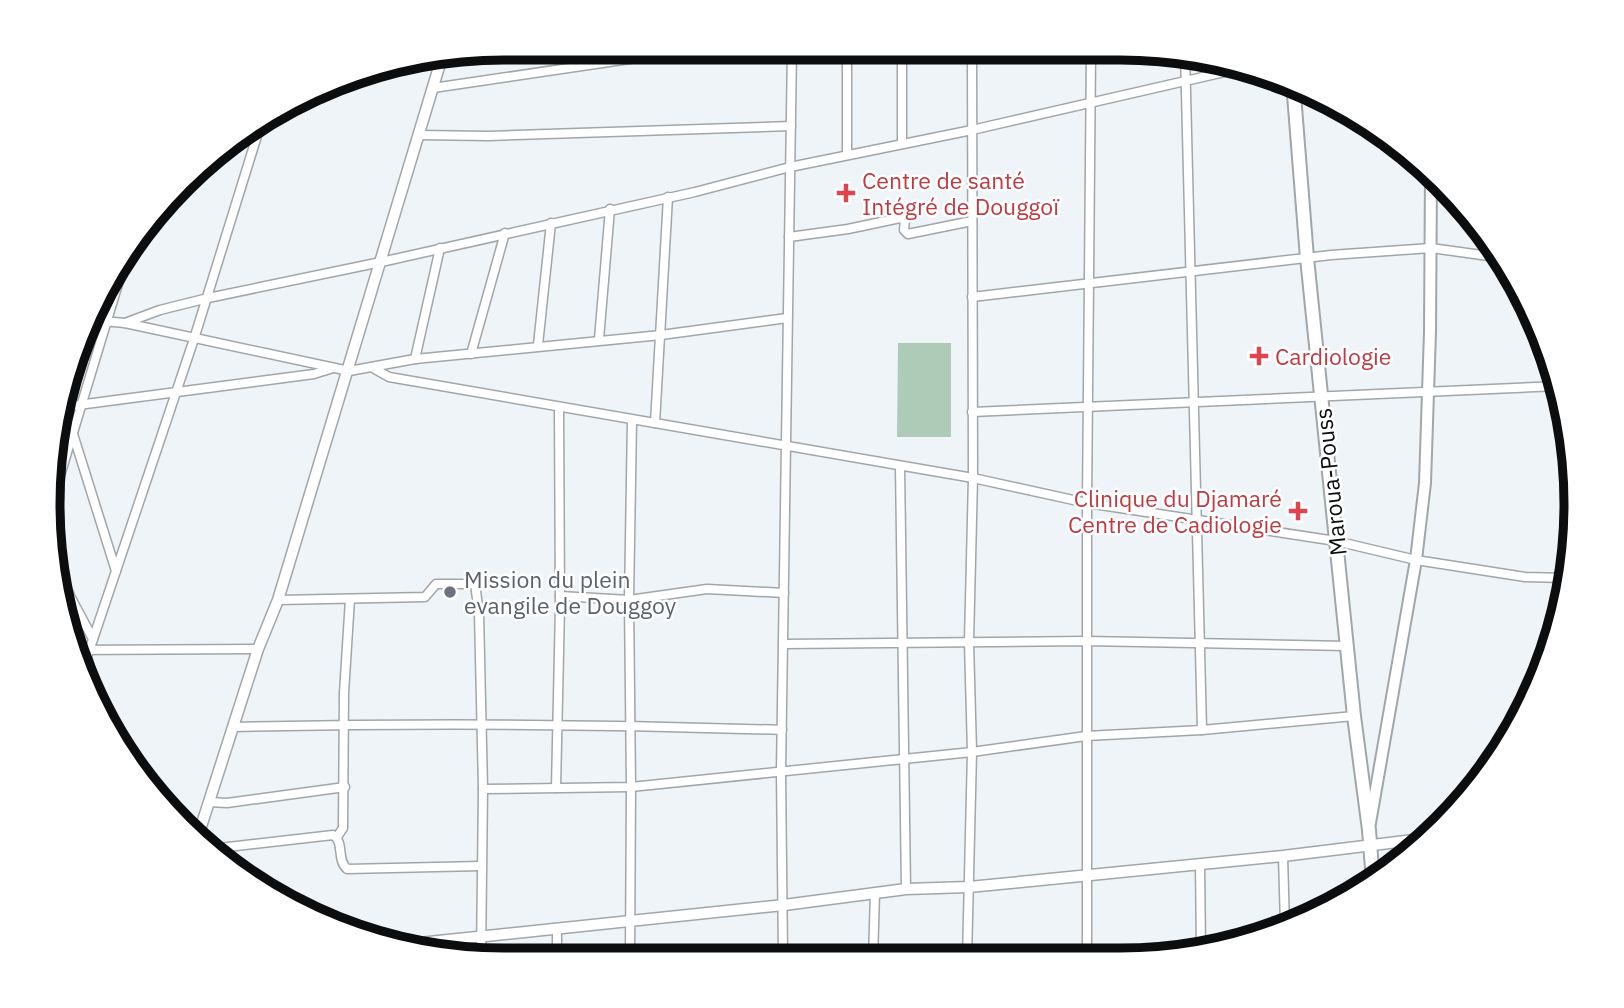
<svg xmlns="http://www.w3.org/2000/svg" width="1624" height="1008" font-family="'IBM Plex Sans',sans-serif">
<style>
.green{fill:#aecbb7}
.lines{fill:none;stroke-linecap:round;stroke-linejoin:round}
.minor-casing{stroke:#a1a6a9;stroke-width:11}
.tertiary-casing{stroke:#a1a6a9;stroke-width:13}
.secondary-casing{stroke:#a1a6a9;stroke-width:14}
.primary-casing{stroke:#a1a6a9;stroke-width:16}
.minor{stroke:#fff;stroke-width:8}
.tertiary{stroke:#fff;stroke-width:10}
.secondary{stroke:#fff;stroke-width:10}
.primary{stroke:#fff;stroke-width:12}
.health-dot{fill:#e0444e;stroke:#fff;stroke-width:2.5}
.worship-dot{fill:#6b7280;stroke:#fff;stroke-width:2.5}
.labels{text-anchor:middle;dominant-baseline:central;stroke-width:5;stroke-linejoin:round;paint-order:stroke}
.health-label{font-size:23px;fill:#be3a42;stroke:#fff;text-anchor:start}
.street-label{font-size:23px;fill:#0b0d0e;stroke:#fff}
.worship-label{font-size:23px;fill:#5b616d;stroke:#fff;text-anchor:start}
.rim{fill:none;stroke:#0b0d0e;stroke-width:9}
</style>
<rect width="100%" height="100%" fill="#eff4f8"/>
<polygon class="green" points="898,343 951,343 951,437 897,437"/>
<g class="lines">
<defs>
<g id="minor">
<polyline points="847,49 847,155"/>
<polyline points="902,50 902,143"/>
<polyline points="1185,53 1202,730"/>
<polyline points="433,88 704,48"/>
<polyline points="418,135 489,136 791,126"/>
<polyline points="789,237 848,229 900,218 905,220 904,230 908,234 972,221"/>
<polyline points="972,297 1331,255 1431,248 1503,258"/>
<polyline points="91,320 125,323 349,371 415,359 661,335 787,318"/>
<polyline points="125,323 160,310 208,298 381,262 695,192 790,167 972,130 1242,68"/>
<polyline points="599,339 610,209"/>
<polyline points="538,345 551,223"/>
<polyline points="471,354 505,233"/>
<polyline points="415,359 440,248"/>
<polyline points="373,368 389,377 973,478 1087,503 1336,541 1416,560 1525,577 1568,578"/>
<polyline points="63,407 314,374 333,368"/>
<polyline points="972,412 1559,386"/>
<polyline points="655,423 668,197"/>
<polyline points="73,434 116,571"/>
<polyline points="900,466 906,889"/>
<polyline points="49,512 128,251"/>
<polyline points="57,562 70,596 93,639"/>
<polyline points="560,596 629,600 707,589 784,593"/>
<polyline points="278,600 425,597 436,584 475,584 479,613 483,789"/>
<polyline points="784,644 1086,641 1347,646"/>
<polyline points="71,650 258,649"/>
<polyline points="87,657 97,690 96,701"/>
<polyline points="82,672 194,339 261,123"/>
<path d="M233,727C416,723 599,724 782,730"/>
<polyline points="556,788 560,606 559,408"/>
<polyline points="209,802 227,803 345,787"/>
<polyline points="337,837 343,828 344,693 350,599"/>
<path d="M210,849L333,835C345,843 336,859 347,869L481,866"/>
<polyline points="1283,856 1285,926"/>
<polyline points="1200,864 1201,951"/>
<polyline points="557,929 557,957"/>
<polyline points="481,957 483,789 631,787 629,600 632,420"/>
<polyline points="630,958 631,787 972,752 1086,736 1202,730 1354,716"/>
<polyline points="783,958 781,772 792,49"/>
<polyline points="873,959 875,893"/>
<polyline points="967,959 972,752 969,642 973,478 972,50"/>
<polyline points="1087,959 1087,503 1091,51"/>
</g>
<g id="tertiary">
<polyline points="198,836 258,649 278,600 442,57"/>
<polyline points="400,945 784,905 906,889 969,887 1283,856 1430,838"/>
</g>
<polyline id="secondary" points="1370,823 1416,560 1425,483 1430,332 1431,172"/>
<polyline id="primary" points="1293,82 1307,258 1354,716 1369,830 1373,882"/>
</defs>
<use href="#minor" class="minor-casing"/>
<use href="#tertiary" class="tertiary-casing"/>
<use href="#secondary" class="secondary-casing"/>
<use href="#primary" class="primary-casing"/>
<use href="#minor" class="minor"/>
<use href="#tertiary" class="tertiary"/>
<use href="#secondary" class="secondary"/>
<use href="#primary" class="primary"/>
</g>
<g class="health-dot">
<path d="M842.5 182.5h7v7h7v7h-7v7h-7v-7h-7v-7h7z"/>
<path d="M1255.5 345.5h7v7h7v7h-7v7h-7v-7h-7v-7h7z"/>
<path d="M1294.5 500.5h7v7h7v7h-7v7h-7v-7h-7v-7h7z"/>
</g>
<circle class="worship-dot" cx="450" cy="592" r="7"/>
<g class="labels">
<g class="health-label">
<text x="862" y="180">Centre de santé<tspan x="862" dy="26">Intégré de Douggoï</tspan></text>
<text x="1275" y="356">Cardiologie</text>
<text x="1282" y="498" text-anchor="end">Clinique du Djamaré<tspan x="1282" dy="26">Centre de Cadiologie</tspan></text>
</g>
<g class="street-label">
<text transform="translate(1330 482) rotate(-96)">Maroua-Pouss</text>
</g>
<g class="worship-label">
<text x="464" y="579">Mission du plein<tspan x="464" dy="26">evangile de Douggoy</tspan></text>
</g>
</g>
<path d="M0 0H1624V1008H0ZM504 60H1120A444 444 0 0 1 1564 504V504A444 444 0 0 1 1120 948H504A444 444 0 0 1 60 504V504A444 444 0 0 1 504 60Z" fill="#fff" fill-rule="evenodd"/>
<path class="rim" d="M504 60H1120A444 444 0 0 1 1564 504V504A444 444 0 0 1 1120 948H504A444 444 0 0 1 60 504V504A444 444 0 0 1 504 60Z"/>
</svg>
